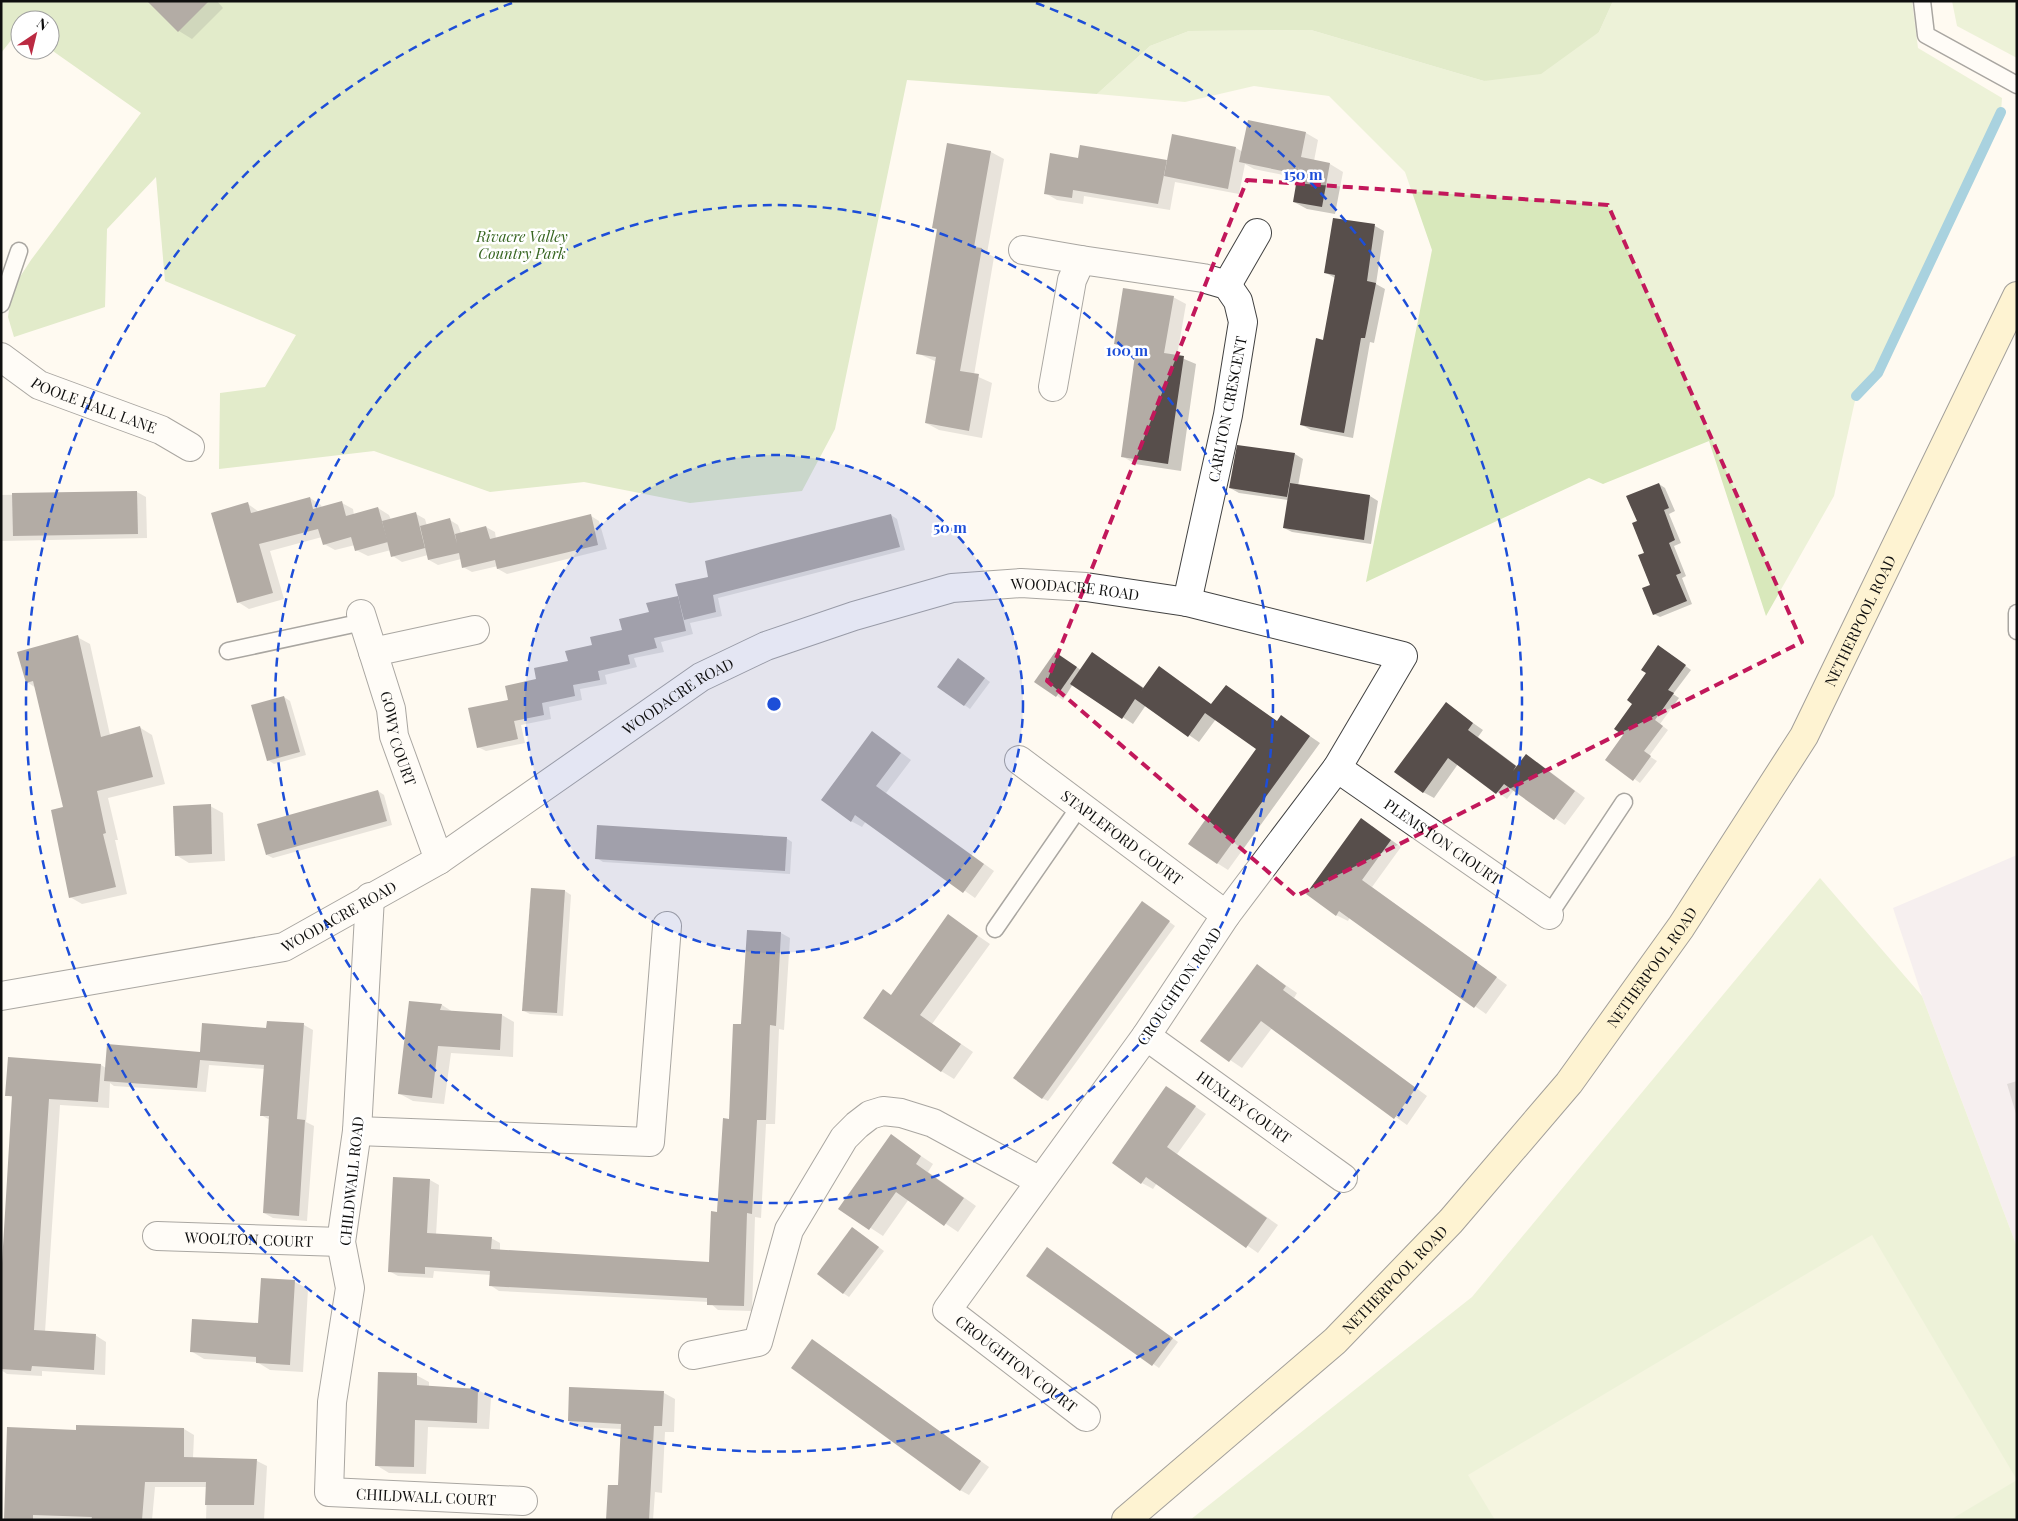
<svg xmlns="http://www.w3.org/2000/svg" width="2018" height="1521" font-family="'Playfair Display',serif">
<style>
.industrial{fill:#ebe3ed}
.green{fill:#d8e8bb}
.forest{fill:#bed99b}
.pitch{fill:#e8f0cd}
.shadow{fill:#0003}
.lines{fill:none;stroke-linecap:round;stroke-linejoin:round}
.stream{stroke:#40a2c9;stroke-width:10}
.building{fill:#574e4b}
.lane-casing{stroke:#424242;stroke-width:19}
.street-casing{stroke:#424242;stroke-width:30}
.secondary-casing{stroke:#313131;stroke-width:30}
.lane{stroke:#fff;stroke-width:16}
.street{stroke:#fff;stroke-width:28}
.secondary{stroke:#fcebae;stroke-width:28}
.marked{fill:none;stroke:#c2185b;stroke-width:4;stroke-dasharray:10 6;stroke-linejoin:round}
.ring{fill:none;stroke:#1d4ed8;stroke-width:2.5;stroke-dasharray:9 6}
.labels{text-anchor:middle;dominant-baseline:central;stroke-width:5;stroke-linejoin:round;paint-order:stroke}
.park-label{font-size:15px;font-style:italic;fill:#366520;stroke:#fff}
.street-label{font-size:15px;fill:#0f0f0f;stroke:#fff}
.centre{fill:#1d4ed8;stroke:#fff;stroke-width:2.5}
.ring-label{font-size:15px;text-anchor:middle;font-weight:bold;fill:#1d4ed8;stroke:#fff;stroke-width:5;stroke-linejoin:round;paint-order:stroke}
</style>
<rect width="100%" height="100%" fill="#fffaf1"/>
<polygon class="industrial" points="2017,855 2017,1247 1922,996 1893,908"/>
<g class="green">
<polygon points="1613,1 1912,1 1918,48 2002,98 2001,112 1878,373 1856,396 1834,496 1766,616 1709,441 1603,484 1589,478 1366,582 1432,250 1405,172 1329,96 1254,86 1185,102 1097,94 1150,46 1189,31 1311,30 1484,81 1599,32"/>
<polygon points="1952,1 2017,1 2017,58 1957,26"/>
<polygon points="1820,878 1922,996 2017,1247 2017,1520 1190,1520 1472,1297"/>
</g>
<polygon class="forest" points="1,1 1613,1 1599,32 1541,74 1484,81 1311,30 1189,31 1150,46 1097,94 907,80 835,429 802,491 690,503 584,482 490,492 374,451 219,469 220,393 265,387 296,335 165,281 156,177 107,229 105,307 14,337 8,317 12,289 31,260 141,113 50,49 50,20 20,20 20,29 1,53"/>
<polygon class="pitch" points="1872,1235 2017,1480 1950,1520 1495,1520 1468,1475"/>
<g class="shadow">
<polygon points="148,1 217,1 223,8 192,39 179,31"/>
<polygon points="1306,133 1318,140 1314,161 1330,164 1343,172 1335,214 1307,209 1294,202 1298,178 1254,169 1245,164 1239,194 1175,182 1170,210 1084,196 1083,204 1057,200 1045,193 1079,159 1168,162 1236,148 1243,152"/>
<polygon points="948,144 991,152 1004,159 987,253 994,257 974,375 992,383 982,438 939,430 926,423 937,362 917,353 938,231 934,228"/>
<polygon points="1334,219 1375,226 1384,231 1376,284 1385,289 1374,343 1370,342 1353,438 1311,430 1302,425 1324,341 1335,278 1326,273"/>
<polygon points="1173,297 1186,304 1177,356 1196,364 1181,471 1135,464 1122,456 1137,353 1129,351 1116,344"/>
<polygon points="1295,454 1303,459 1298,486 1370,496 1378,501 1371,544 1292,532 1284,528 1288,500 1239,493 1230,488"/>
<polygon points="1659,484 1665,488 1675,511 1669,514 1681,543 1674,546 1686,576 1682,578 1692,604 1660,617 1654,614 1652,586 1639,522"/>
<polygon points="137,492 146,497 147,538 1,541 1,495"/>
<polygon points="310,498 321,505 322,508 342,503 353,509 354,515 378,508 389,515 391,520 416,514 425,519 427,526 450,520 458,525 461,533 486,527 495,532 496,539 591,516 599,521 607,549 507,574 498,569 498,566 472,572 463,567 461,559 438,565 429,560 428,555 402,562 393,556 391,550 368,556 356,550 355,545 335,550 324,544 322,537 270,551 284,599 249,609 238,602 248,504 259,512"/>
<polygon points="891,515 897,519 905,550 718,598 722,616 690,623 693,634 661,642 664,652 634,658 637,667 605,675 607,684 580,689 582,700 549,707 551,719 521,725 525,743 486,751 478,747 509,701 594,645 623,631 677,597 680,599 710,578"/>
<polygon points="77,637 90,644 110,735 139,727 152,735 165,784 108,798 118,840 115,840 127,894 82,904 70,897 64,808 36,688 27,682"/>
<polygon points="1665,651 1691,670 1673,694 1679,698 1660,724 1668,730 1649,756 1657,761 1640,783 1607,759 1624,735 1634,703"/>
<polygon points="1061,657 1081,670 1103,660 1144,688 1159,668 1212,705 1226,686 1278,722 1282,717 1320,743 1228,870 1217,863 1258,749 1216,719 1199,742 1146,705 1133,724 1073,684 1063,700 1036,681"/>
<polygon points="965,663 990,682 970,709 939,687"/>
<polygon points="284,697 290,701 306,755 274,764 268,760"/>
<polygon points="1446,704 1483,730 1478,737 1518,767 1537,762 1585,798 1565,825 1514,790 1507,799 1458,764 1434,798 1423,792"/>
<polygon points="883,739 911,760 886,793 994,871 975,898 866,821 862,827 851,821"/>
<polygon points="378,791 384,795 392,825 273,858 267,855"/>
<polygon points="210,806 223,813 225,861 189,863 176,855"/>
<polygon points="1372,826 1401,847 1372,887 1507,985 1486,1014 1350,917 1348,921 1336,915"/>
<polygon points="786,838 792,842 790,874 603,862 597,858"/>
<polygon points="532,889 565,891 571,895 563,1016 530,1014 524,1011"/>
<polygon points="1148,906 1175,926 1048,1101 1042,1098"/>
<polygon points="949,916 990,944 932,1024 973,1052 954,1079 941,1071 891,996"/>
<polygon points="748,931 781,933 790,938 784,1030 779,1029 775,1124 766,1124 761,1218 755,1217 752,1311 718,1310 709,1302 499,1291 490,1285 491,1275 434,1271 433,1278 398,1276 389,1271 394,1178 430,1180 439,1185 436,1235 491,1238 500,1243 500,1250 710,1263 742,1025"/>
<polygon points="1258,966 1297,993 1294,998 1427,1096 1407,1125 1272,1028 1242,1068 1202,1041"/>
<polygon points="410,1002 442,1005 453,1012 502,1015 514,1022 513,1057 451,1053 444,1104 413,1101 400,1094"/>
<polygon points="304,1025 313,1030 306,1122 314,1126 307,1221 273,1218 264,1213 270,1120 261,1115 265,1069 209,1065 206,1092 114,1086 110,1083 109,1108 60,1105 45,1332 95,1335 106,1342 105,1375 42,1371 42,1376 7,1374 1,1370 1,1289 13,1098 7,1095 101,1065 106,1068 201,1054 268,1030"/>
<polygon points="2017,1081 2017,1117 2007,1084"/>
<polygon points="1177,1094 1206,1114 1177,1154 1278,1225 1258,1253 1157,1183 1153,1189 1142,1183"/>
<polygon points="891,1136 933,1164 928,1172 976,1206 958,1232 909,1199 883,1236 840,1208"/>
<polygon points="853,1228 884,1251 849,1297 843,1293"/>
<polygon points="1053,1252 1178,1342 1159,1368 1028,1276"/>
<polygon points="262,1280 295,1282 308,1289 303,1372 270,1370 257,1362 204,1359 191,1351 259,1325"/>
<polygon points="813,1340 989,1467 969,1495 960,1490"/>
<polygon points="416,1375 429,1382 429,1387 478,1390 491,1397 489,1429 428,1427 426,1474 389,1473 376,1465"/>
<polygon points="664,1393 675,1399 674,1432 665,1432 662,1493 655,1492 653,1520 607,1520 619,1487 622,1429 580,1427 569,1421"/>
<polygon points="78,1426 184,1429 194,1435 193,1458 257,1461 267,1466 264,1520 206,1520 207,1487 155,1487 152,1520 6,1520 77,1432"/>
</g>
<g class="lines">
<polyline class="stream" points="1856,396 1878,373 2001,112"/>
</g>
<g class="building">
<polygon points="147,1 209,1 178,32"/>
<polygon points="1248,120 1306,132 1301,157 1330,163 1322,207 1293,202 1299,167 1297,174 1239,162"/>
<polygon points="1172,134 1236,147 1228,189 1164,176"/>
<polygon points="947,143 991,151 974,247 982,248 960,371 979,374 969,431 925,423 936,357 916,354 937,229 932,228"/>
<polygon points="1080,145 1167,160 1158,204 1073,190 1072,198 1044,194 1050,153 1078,158"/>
<polygon points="1333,218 1375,224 1367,281 1376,283 1365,338 1361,338 1344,433 1300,425 1316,338 1323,340 1335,275 1324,273"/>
<polygon points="1123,288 1174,296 1164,353 1184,356 1168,464 1121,457 1136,348 1114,344"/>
<polygon points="1237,445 1295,453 1287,497 1229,488"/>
<polygon points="1290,483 1370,495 1364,540 1283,528"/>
<polygon points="1659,483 1669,508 1664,510 1675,540 1669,543 1681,573 1676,575 1687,601 1653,615 1642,588 1650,585 1638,555 1644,553 1632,523 1637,521 1626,496"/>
<polygon points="137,491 138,534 13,536 12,493"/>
<polygon points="310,497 313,509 342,501 346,516 378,507 388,542 355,551 351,537 323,545 318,529 259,544 273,593 237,603 211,513 248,502 251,513"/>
<polygon points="416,512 425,548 391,557 382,521"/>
<polygon points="591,514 598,545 497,569 495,560 462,568 459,553 428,560 420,526 450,518 457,543 455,534 486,526 491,542 490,539"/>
<polygon points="891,514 900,547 713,595 716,612 684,620 675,584 708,577 705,561"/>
<polygon points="678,596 686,631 654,638 657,648 628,655 630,664 598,671 600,680 573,685 575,696 542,703 544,715 514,721 518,739 477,748 468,708 508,700 505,686 536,679 534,668 568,661 565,651 592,645 590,637 622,630 619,619 649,612 646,603"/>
<polygon points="78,635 101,737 140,726 153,777 97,791 106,833 103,834 116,887 69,898 51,810 63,807 33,681 26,683 17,652"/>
<polygon points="1658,645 1686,665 1668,690 1674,693 1655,720 1663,726 1644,751 1651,756 1633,781 1605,760 1623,735 1614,729 1632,704 1627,700 1646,673 1641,670"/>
<polygon points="1055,652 1077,667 1056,697 1034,682"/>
<polygon points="1092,652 1143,688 1141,691 1159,666 1211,704 1226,685 1277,721 1281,715 1310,736 1217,864 1188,844 1256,749 1205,713 1188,737 1135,699 1122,719 1070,684"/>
<polygon points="958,658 985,678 964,706 937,687"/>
<polygon points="284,696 300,752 267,761 251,705"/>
<polygon points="1446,702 1473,723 1468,730 1516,766 1513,771 1526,754 1575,791 1554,820 1504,784 1496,794 1448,758 1423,793 1394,772"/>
<polygon points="872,731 901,753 876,786 984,864 963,893 855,815 851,822 821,800"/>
<polygon points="378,790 387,821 266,855 257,824"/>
<polygon points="211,804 212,854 175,856 173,806"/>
<polygon points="1361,818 1391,840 1362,880 1497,977 1474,1008 1339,911 1336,916 1306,894"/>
<polygon points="597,825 787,837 785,871 595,859"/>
<polygon points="531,888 565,890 557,1013 522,1011"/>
<polygon points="1142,901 1170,921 1042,1099 1013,1078"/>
<polygon points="948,914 978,936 920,1015 961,1044 941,1072 863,1018 883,989 891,995"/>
<polygon points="747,930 781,932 776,1026 770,1025 766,1120 757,1120 752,1214 747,1213 744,1306 707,1305 707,1298 489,1286 490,1271 425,1267 425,1274 388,1272 393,1177 430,1179 427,1233 492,1237 491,1249 709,1262 711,1211 717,1212 723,1118 729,1119 733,1024 741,1024"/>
<polygon points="1257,964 1286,986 1283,990 1416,1088 1394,1119 1261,1021 1229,1062 1200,1041"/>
<polygon points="409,1001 442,1004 440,1010 502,1014 500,1050 438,1046 432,1098 398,1094"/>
<polygon points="267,1021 304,1023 297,1119 305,1120 299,1216 263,1213 269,1116 260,1116 264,1065 200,1060 197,1088 104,1081 107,1044 200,1052 202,1023 266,1028"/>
<polygon points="8,1057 101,1064 98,1102 49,1099 34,1330 96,1334 94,1370 32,1366 31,1371 1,1369 1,1280 12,1096 5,1096"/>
<polygon points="1166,1086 1196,1106 1167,1147 1267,1218 1246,1248 1146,1177 1141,1184 1112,1163"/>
<polygon points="891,1134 921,1156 916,1164 964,1198 944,1226 896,1192 869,1230 838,1209"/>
<polygon points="852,1227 879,1247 843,1294 817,1274"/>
<polygon points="1047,1247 1173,1338 1152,1366 1026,1276"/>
<polygon points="261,1278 295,1280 290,1365 256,1363 256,1357 190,1352 192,1319 258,1323"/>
<polygon points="812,1339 981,1461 960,1491 791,1368"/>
<polygon points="378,1372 417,1373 417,1385 478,1389 477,1423 415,1420 414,1467 375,1466"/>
<polygon points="569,1387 664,1391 662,1426 654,1426 649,1520 606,1520 608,1485 618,1485 621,1424 568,1421"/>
<polygon points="76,1425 184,1428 184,1457 257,1459 254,1505 205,1505 206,1482 145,1482 142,1520 91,1520 92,1517 33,1515 33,1520 4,1520 7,1427 76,1430"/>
</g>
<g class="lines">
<defs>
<g id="lane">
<polyline points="1922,1 1926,35 2017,85"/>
<polyline points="1,304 19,251"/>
<polyline points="2017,613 2017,631"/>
<polyline points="228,651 363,622"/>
<polyline points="1549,915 1624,802"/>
<polyline points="995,929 1080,806"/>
</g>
<g id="street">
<polyline points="1023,250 1081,260"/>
<polyline points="1227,285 1257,233"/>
<path id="s1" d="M1,357L39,385L161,430L190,447"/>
<polyline points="1053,387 1072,280 1081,260 1203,278 1227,285 1238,301 1243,322 1228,415 1187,602"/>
<path id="s2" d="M361,614L391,709L394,736L439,860"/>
<polyline points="373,652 475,630"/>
<path id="s3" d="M1019,760L1226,915"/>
<path id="s4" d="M1337,768L1549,915"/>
<path id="s5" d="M370,897L357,1131L341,1242L350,1288L332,1402L329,1492L523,1501"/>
<path id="s6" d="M1,996L284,947L439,860L701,677L766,646L854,616L952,588L1021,583L1086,587L1187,602L1403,656L1337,768L1226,915L1146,1036L947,1310L1086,1417"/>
<path id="s7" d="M1146,1036L1343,1178"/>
<polyline points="357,1131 650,1142 667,926"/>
<path id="s8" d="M157,1236L341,1242"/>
<polyline points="693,1355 758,1342 789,1230 844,1138 857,1125 870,1115 883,1111 901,1113 933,1123 1040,1181"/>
</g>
<g id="secondary">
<path id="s9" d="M1126,1520L1335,1341L1451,1221L1569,1083L1681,927L1804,736L2017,296"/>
</g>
</defs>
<use href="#lane" class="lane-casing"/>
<use href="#street" class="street-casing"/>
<use href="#secondary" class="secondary-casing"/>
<use href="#lane" class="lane"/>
<use href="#street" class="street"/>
<use href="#secondary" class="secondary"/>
</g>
<path d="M0 0H2018V1521H0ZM1247,180L1608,205L1802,642L1296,896L1047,681Z" fill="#fffaf1" fill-opacity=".55" fill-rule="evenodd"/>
<path class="marked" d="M1247,180L1608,205L1802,642L1296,896L1047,681Z"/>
<circle cx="774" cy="704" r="249" fill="#1d4ed8" fill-opacity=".12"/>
<g class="ring">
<circle cx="774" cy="704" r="249"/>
<circle cx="774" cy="704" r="499"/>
<path d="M1036 3A748 748 0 1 1 512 3"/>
</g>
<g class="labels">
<g class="park-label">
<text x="522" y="236">Rivacre Valley<tspan x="522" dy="17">Country Park</tspan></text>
</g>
<g class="street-label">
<text stroke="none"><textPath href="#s1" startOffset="106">POOLE HALL LANE</textPath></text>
<text transform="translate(1227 409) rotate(-79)">CARLTON CRESCENT</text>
<text stroke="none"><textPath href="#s6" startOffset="1175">WOODACRE ROAD</textPath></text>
<text stroke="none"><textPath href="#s9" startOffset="1171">NETHERPOOL ROAD</textPath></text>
<text stroke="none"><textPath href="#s6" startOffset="755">WOODACRE ROAD</textPath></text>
<text stroke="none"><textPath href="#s2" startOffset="130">GOWY COURT</textPath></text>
<text stroke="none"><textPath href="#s3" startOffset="129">STAPLEFORD COURT</textPath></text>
<text stroke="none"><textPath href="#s4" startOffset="129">PLEMSTON CIOURT</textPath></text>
<text stroke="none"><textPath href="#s6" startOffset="350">WOODACRE ROAD</textPath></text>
<text stroke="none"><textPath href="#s9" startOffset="766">NETHERPOOL ROAD</textPath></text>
<text transform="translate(1179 986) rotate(-56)">CROUGHTON ROAD</text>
<text stroke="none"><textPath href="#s7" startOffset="121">HUXLEY COURT</textPath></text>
<text transform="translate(351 1181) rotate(-84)">CHILDWALL ROAD</text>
<text stroke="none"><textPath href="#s8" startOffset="92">WOOLTON COURT</textPath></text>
<text stroke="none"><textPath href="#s9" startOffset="361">NETHERPOOL ROAD</textPath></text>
<text stroke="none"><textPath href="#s6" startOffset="2396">CROUGHTON COURT</textPath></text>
<text stroke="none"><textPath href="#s5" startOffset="696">CHILDWALL COURT</textPath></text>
</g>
</g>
<circle cx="774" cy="704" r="8" class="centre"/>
<g class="ring-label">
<text x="1303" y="180">150 m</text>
<text x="1127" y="356">100 m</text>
<text x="950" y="533">50 m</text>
</g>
<rect width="2018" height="1521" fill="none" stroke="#0f0f0f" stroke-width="5"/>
<g transform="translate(35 35) rotate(35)"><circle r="24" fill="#ffffff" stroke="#9f9f9f"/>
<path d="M0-4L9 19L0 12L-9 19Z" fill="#bb2a42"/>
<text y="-8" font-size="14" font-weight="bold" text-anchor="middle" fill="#0f0f0f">N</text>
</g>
</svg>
